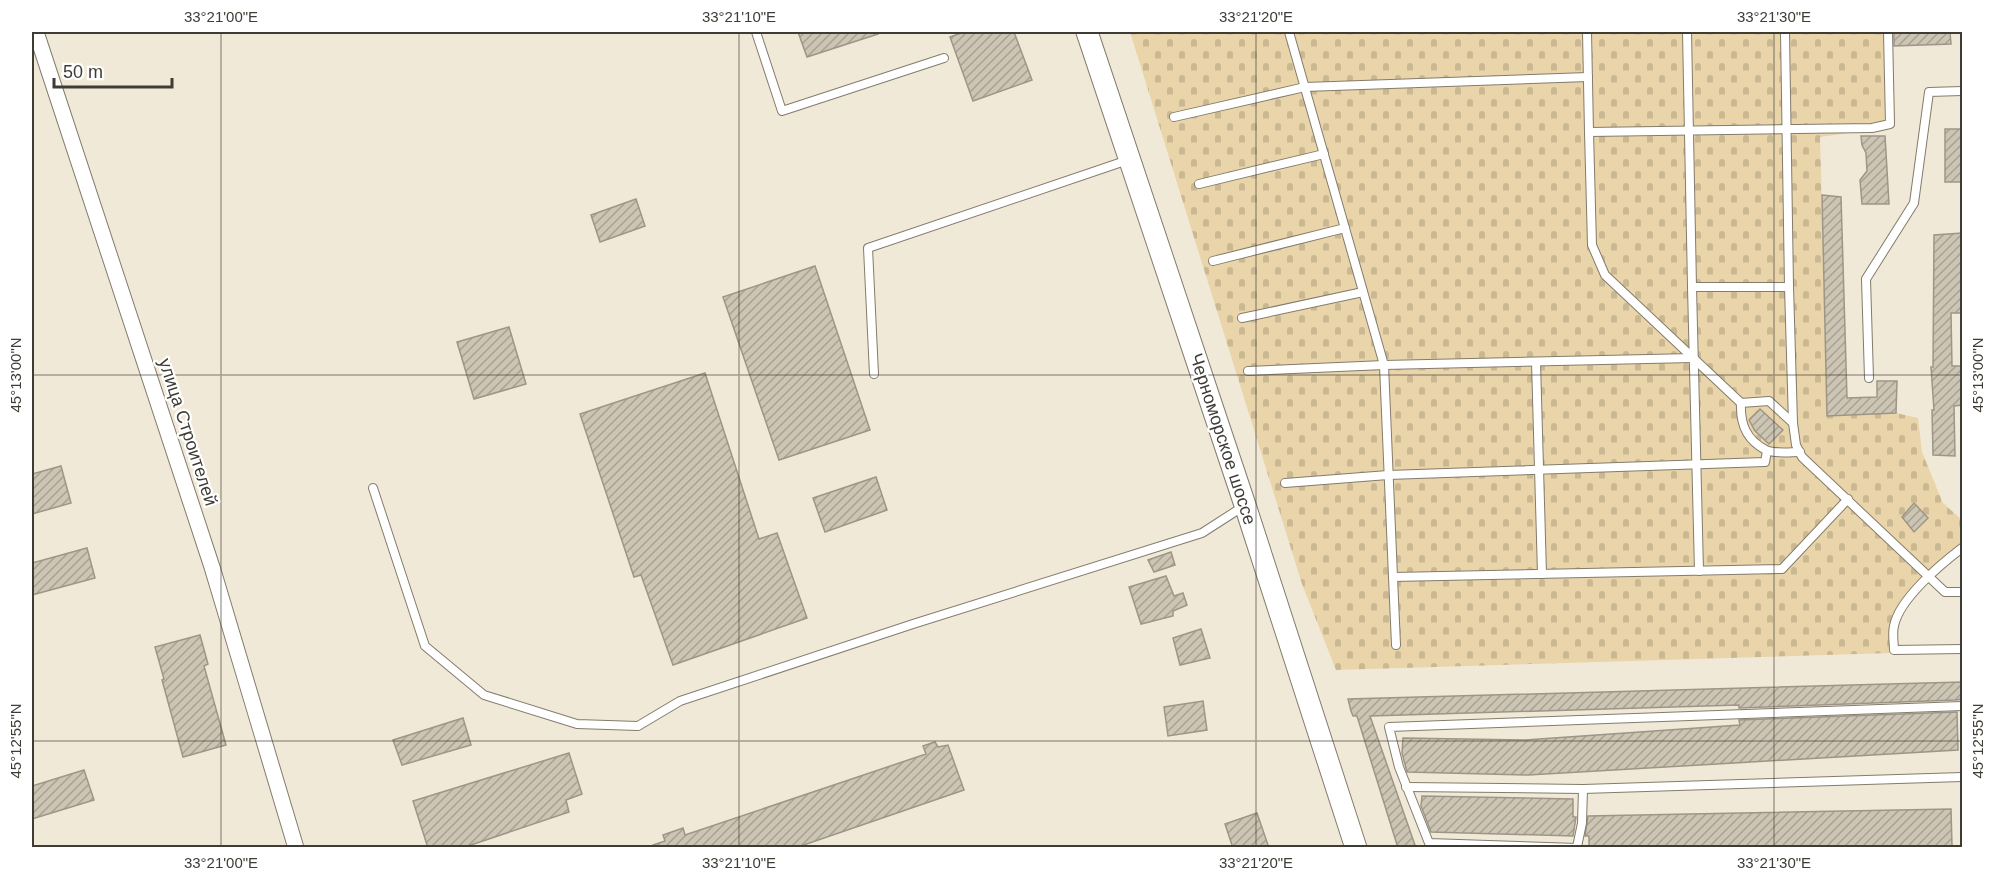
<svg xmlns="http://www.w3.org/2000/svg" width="1994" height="879" font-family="Arial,sans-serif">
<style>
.cemetery{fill:url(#cemetery-stones)}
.building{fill:url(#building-hatch);stroke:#9d9686;stroke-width:1.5}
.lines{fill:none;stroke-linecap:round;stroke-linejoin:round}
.lane-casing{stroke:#837c6c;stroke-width:10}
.street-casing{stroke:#837c6c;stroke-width:17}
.secondary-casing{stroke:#837c6c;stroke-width:23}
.lane{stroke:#fff;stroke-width:8}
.street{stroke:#fff;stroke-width:15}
.secondary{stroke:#fff;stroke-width:21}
.ticks{fill:none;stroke:#3f3c35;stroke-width:1.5;stroke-opacity:0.45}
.labels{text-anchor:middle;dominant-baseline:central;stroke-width:4.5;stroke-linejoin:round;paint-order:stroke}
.street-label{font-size:18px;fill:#3f3c35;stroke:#fff}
.neatline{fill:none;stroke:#3f3c35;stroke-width:2}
.ticks-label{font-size:15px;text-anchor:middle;fill:#3f3c35}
</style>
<defs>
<pattern id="cemetery-stones" width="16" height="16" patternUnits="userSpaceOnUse" patternTransform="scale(1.5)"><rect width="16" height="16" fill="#ead5aa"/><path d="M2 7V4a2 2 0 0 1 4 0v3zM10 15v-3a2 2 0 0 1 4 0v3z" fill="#cab893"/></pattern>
<pattern id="building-hatch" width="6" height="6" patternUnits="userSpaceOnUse" patternTransform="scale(1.5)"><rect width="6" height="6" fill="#cdc5b4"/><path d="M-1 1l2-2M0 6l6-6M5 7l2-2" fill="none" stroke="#a8a193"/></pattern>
</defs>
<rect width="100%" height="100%" fill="#f1e9d8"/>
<polygon class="cemetery" points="1130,32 1893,32 1895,127 1820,137 1828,416 1896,413 1918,418 1922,452 1943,503 1962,520 1962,548 1908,599 1894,625 1891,653 1336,670 1302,584"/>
<g class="building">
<polygon points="798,32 877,32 878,34 807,57"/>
<polygon points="964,32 1014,32 1032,80 973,101 950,37"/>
<polygon points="1894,32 1950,32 1951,44 1894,46"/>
<rect x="1945" y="129" width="17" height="53"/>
<polygon points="1861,136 1885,136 1889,204 1862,204 1860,180 1867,171 1866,153 1862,145"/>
<polygon points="1822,195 1841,197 1847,398 1877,397 1877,381 1897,381 1896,413 1827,416"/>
<polygon points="636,199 645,226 600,242 591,215"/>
<polygon points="1962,233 1962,313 1951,313 1952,366 1962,366 1962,405 1954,406 1955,456 1933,455 1932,410 1934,410 1931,367 1933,367 1934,235"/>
<polygon points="815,266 870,430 779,460 723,297"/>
<polygon points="509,327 526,384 474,399 457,342"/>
<polygon points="705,373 759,539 777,533 807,618 673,665 641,575 634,577 580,414"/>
<polygon points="1760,409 1783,430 1769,444 1755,431 1749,420"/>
<polygon points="61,466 71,503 32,514 32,474"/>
<polygon points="876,477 887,510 825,532 813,498"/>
<polygon points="1914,503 1928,518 1914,532 1902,517"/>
<polygon points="87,548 95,578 32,595 32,563"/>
<polygon points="1171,552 1175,565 1154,572 1148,560"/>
<polygon points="1166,576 1174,596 1183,593 1187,605 1173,611 1173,616 1141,624 1129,587"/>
<polygon points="1201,629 1210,658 1180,665 1173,638"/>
<polygon points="200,635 208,664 204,666 226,745 183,757 162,680 164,679 155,647"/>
<polygon points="1962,682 1962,699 1956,700 1739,708 1739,705 1370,716 1416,848 1398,848 1357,716 1353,716 1351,711 1348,699"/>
<polygon points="1203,701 1207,730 1168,736 1164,707"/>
<polygon points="1957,712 1958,750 1528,775 1407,772 1402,753 1403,738 1525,740 1740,725 1739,720"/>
<polygon points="463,718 471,745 402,765 393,740"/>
<polygon points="935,742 938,747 948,745 964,790 795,848 654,848 653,845 665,841 663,835 683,828 685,835 926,754 923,746"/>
<polygon points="569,753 582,794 566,800 569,812 462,848 428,848 413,801"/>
<polygon points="84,770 94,800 32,819 32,786"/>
<polygon points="1422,796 1573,799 1573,817 1576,817 1573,836 1431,832 1421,806"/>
<polygon points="1951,809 1952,846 1589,848 1589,836 1585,836 1588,816"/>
<polygon points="1257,813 1269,848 1233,848 1225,824"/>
</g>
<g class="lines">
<defs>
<g id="lane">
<polyline points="756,32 782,111 944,58"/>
<polyline points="1289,32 1384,365 1393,577"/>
<polyline points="1587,32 1589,132"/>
<polyline points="1687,32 1692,287"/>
<polyline points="1785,32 1789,287"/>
<polyline points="1888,32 1890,124 1872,128 1589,132 1592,245 1605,275 1741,403 1769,401 1793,423 1796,445 1802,457 1945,592 1962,592"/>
<polyline points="1174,117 1305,87 1588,77"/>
<polyline points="1199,184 1324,154"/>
<polyline points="1213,261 1345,228"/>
<polyline points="1242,318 1363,292"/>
<polyline points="1536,362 1542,574"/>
<polyline points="1248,371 1384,365 1693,358"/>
<polyline points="874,374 868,248 1128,160"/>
<polyline points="1869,378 1866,279 1914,203 1929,92 1962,91"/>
<path d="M1741,403C1740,424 1746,440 1766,450C1774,454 1790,452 1800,452"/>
<polyline points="1285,483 1388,475 1765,462 1767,451"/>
<polyline points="373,488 425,646 484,695 577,724 638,726 680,701 913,624 1202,533 1244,506"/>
<path d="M1962,548C1941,564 1899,599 1894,626C1892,634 1894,643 1894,650L1962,649"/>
<polyline points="1699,571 1692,287 1789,287 1793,423"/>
<polyline points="1396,645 1393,577 1782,569 1848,499"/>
<polyline points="1406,787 1583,789 1962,777"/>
<polyline points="1577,847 1582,823 1583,789"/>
<polyline points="1577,848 1429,843 1399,767 1389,727 1962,706"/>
</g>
<polyline id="street" points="36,32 212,567 296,848"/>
<polyline id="secondary" points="1087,32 1245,505 1356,848"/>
</defs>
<use href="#lane" class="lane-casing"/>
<use href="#street" class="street-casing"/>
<use href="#secondary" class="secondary-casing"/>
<use href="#lane" class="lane"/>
<use href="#street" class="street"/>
<use href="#secondary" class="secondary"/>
</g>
<path class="ticks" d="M221,32V848M739,32V848M1256,32V848M1774,32V848M32,375H1962M32,741H1962"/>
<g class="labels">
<g class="street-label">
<text transform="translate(188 432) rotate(72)">улица Строителей</text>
<text transform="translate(1223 439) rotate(72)">Черноморское шоссе</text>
</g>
</g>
<rect width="1994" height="879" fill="none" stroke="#ffffff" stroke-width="66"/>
<path d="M54 78v9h118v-9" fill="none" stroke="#3f3c35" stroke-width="3"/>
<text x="63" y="78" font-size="18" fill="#3f3c35" stroke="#ffffff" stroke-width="4.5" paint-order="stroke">50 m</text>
<rect x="33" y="33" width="1928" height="813" class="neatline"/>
<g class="ticks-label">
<text x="221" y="22">33°21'00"E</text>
<text x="739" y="22">33°21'10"E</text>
<text x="1256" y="22">33°21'20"E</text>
<text x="1774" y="22">33°21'30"E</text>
<text transform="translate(16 375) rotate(-90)" y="5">45°13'00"N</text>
<text transform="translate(1978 375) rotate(-90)" y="5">45°13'00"N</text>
<text transform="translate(16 741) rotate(-90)" y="5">45°12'55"N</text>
<text transform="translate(1978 741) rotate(-90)" y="5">45°12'55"N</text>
<text x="221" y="868">33°21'00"E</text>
<text x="739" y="868">33°21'10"E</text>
<text x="1256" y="868">33°21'20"E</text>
<text x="1774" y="868">33°21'30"E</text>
</g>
</svg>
